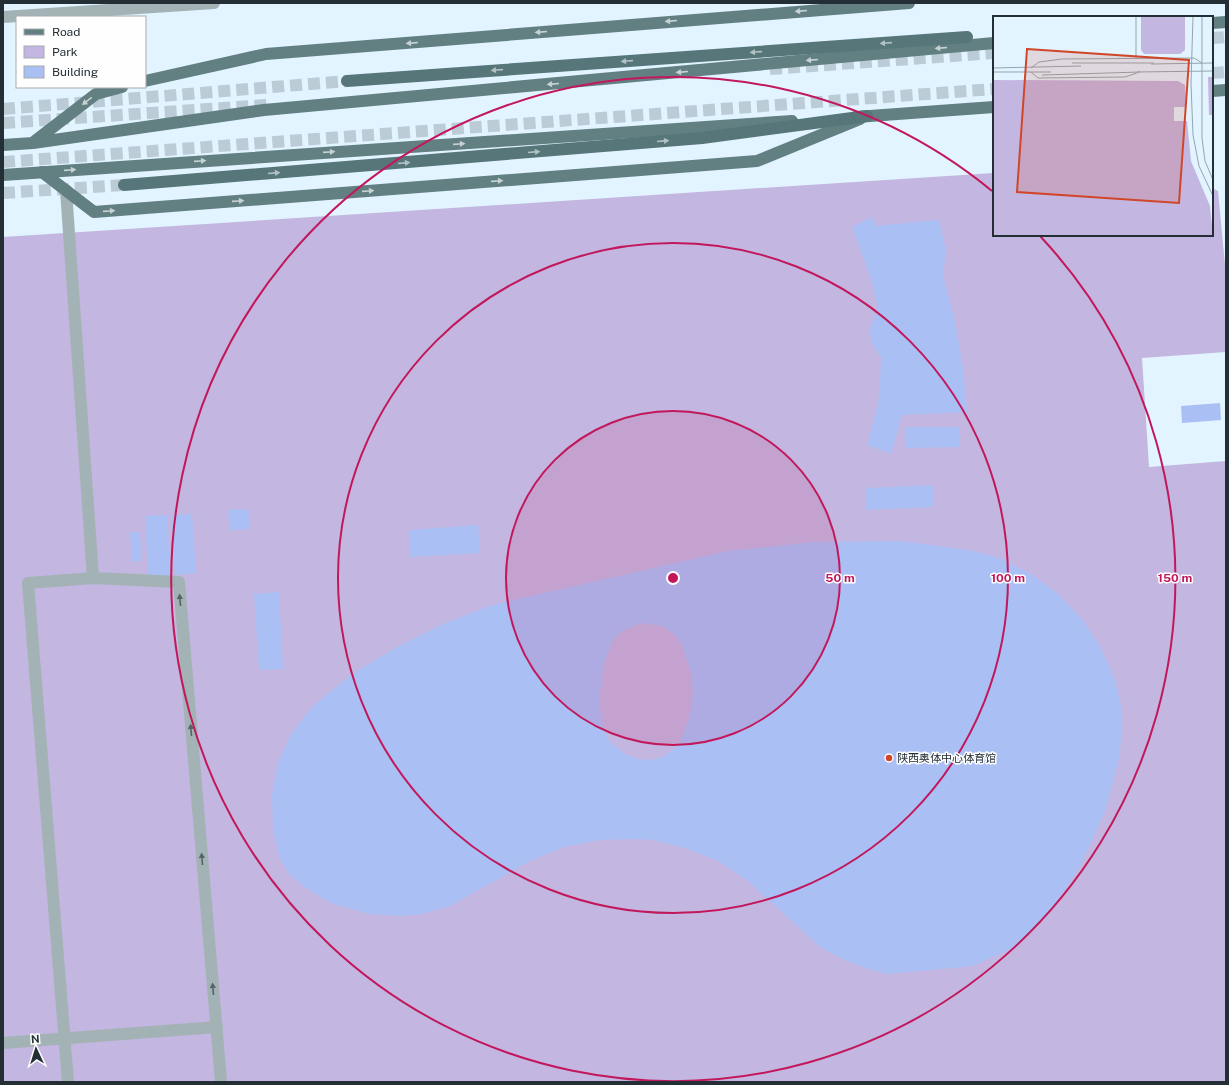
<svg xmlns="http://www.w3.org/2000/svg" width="1229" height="1085" font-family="'Public Sans','Noto Sans SC',sans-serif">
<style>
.green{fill:#c3b6e0}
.building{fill:#aac0f5;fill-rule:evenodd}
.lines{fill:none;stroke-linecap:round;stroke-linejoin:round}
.trunk-tunnel{stroke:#bcccd7;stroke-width:12;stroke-dasharray:12 6;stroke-linecap:butt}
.minor{stroke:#a3b3b5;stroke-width:12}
.primary{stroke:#627f82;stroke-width:12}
.trunk{stroke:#567679;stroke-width:12}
.oneway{fill:#c7d2d3}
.oneway2{fill:#b2c1c2}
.oneway3{fill:#566368}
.ring{fill:none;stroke:#c2185b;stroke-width:2}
.poi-dot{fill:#d14628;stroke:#fefefe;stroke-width:1.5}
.labels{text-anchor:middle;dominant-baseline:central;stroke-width:3;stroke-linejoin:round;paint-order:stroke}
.poi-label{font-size:11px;fill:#232e35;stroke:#fefefe;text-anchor:start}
.inset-road{fill:none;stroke:#96a5ae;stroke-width:1}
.view{fill:#d14628;fill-opacity:0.15;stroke:#d14628;stroke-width:2}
.inset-edge{fill:none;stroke:#232e35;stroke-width:2}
.centre{fill:#c2185b;stroke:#fefefe;stroke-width:2}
.ring-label{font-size:12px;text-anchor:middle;font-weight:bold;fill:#c2185b;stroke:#fefefe;stroke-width:3;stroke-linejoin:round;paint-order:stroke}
</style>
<rect width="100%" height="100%" fill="#e2f4ff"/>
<polygon class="green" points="994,173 994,235 1212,235 1212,188 1218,191 1226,275 1226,352 1142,358 1149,467 1226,461 1226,1082 3,1082 3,237"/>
<g class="building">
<polygon points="872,217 876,226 939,220 946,250 943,276 955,321 963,368 967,412 902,415 891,454 867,445 878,404 880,382 881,358 871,342 870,329 878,307 870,276 852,227"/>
<polygon points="1220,403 1221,420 1182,423 1181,406"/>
<polygon points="905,427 959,427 959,447 905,448"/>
<polygon points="933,485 934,507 866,510 866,488"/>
<polygon points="248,509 250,529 230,530 228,510"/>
<polygon points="192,514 196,573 175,575 171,515"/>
<polygon points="167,515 170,576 148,577 145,516"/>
<polygon points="478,525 480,553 410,557 409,530"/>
<polygon points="130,532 140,532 142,561 132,561"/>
<path d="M901,541L968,550L985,554L1001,559L1031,574L1057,593L1082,619L1100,646L1115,680L1122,710V731L1119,759L1104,814L1080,866L1066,888L1048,913L1015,947L973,966L888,974L872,970L846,961L820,947L748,881L718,861L685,848L653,840L635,839L599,840L564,847L528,862L450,906L422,914L400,916L369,914L331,903L303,886L289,874L280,859L273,830L272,795L278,763L290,736L312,707L352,674L397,647L443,624L492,605L728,551L813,542ZM640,623L663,626L676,636L682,646L691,672L693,694L690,715L679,745L663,757L653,760L638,759L625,754L610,742L603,728L599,703L603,666L613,640L622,631Z"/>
<polygon points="279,592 283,669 259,670 254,594"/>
</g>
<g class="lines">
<g class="trunk-tunnel">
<polyline points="1212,38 1226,37"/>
<polyline points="770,69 994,53"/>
<polyline points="1212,73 1226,72"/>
<polyline points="3,109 347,81"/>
<polyline points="3,123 267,105"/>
<polyline points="3,162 994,89"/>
<polyline points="3,193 124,185"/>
</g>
<g class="minor">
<polyline points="3,17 214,3"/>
<polyline points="66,190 93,578"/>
<polyline points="3,1043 217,1027"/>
<polyline points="68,1082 28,583 93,578 179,582 221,1082"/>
</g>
<g class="primary">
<polyline points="1212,23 1226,22"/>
<polyline points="145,81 266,54 909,3"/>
<polyline points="1212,91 1226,90"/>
<polyline points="856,117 994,107"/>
<polyline points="35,141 96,94 122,87"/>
<polyline points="3,145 33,143 264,110 994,43"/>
<polyline points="42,172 94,212 757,161 860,119"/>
<polyline points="3,175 792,121"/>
</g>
<g class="trunk">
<polyline points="347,81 967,37"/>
<polyline points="124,185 702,138 867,116"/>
</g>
</g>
<defs><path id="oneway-solid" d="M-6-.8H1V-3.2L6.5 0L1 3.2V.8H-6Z"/></defs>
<g class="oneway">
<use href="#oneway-solid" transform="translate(801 11) rotate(175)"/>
<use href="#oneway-solid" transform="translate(671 21) rotate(175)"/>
<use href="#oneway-solid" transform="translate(541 32) rotate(175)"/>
<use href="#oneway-solid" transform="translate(412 43) rotate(175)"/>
<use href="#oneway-solid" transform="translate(941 48) rotate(175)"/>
<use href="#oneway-solid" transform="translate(812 60) rotate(175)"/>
<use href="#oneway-solid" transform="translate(682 72) rotate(175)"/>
<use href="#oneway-solid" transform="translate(553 84) rotate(175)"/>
<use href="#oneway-solid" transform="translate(87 101) rotate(142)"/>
<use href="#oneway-solid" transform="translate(459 144) rotate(-4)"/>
<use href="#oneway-solid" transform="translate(329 152) rotate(-4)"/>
<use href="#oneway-solid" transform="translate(200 161) rotate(-4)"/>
<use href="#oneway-solid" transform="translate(70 170) rotate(-4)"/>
<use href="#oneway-solid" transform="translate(497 181) rotate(-4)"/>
<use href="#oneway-solid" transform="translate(368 191) rotate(-4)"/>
<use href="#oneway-solid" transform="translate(238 201) rotate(-4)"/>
<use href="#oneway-solid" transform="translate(109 211) rotate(-4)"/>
</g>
<g class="oneway2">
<use href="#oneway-solid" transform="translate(886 43) rotate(176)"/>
<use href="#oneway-solid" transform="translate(756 52) rotate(176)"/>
<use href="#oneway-solid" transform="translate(627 61) rotate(176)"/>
<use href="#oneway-solid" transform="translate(497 70) rotate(176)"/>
<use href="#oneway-solid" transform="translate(663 141) rotate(-5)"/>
<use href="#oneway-solid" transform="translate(534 152) rotate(-5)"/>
<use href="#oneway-solid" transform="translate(404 163) rotate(-5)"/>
<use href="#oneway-solid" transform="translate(274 173) rotate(-5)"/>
</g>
<g class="oneway3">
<use href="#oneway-solid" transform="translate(180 600) rotate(-95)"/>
<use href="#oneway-solid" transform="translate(191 730) rotate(-95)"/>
<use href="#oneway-solid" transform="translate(202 859) rotate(-95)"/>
<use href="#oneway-solid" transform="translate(213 989) rotate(-95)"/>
</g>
<circle cx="673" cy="578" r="167" fill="#c2185b" fill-opacity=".12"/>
<g class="ring">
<circle cx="673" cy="578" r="167"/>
<circle cx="673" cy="578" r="335"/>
<path d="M1040 236A502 502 0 1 1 992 191"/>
</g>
<circle class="poi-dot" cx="889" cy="758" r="4"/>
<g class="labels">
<g class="poi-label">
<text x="897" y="758">陕西奥体中心体育馆</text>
</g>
</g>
<g transform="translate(993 16)">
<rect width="220" height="220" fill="#e2f4ff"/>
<path d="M148,0H192V34L187,38H151L148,34ZM215,61H220V99H216ZM0,64L185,65L192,69L193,91H181V105H194L198,145L217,190L220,220H0Z" fill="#c3b6e0"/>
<path class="inset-road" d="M200,0L198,68L200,119L206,150L220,180M209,0V122L212,145L220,164M143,42V0M79,47H161M158,48L220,47M0,52L88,50M38,52L46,46L69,43L201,42L209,47M0,56H58M38,56L45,62L132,61L144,57M144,56L220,55M49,59L147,56"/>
<path class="view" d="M34,33L196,44L186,187L24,176Z"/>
<rect width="220" height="220" class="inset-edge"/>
</g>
<circle cx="673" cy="578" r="6" class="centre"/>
<g class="ring-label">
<text x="840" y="582">50 m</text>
<text x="1008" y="582">100 m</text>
<text x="1175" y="582">150 m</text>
</g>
<rect width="1229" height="1085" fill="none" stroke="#232e35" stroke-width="8"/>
<rect x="16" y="16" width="130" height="72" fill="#fefefe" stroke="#a6abae"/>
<rect x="24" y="29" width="20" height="6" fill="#627f82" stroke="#a6abae"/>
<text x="52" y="36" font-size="12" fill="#232e35">Road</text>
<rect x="24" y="46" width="20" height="12" fill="#c3b6e0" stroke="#a6abae"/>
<text x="52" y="56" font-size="12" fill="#232e35">Park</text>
<rect x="24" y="66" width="20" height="12" fill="#aac0f5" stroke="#a6abae"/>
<text x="52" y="76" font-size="12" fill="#232e35">Building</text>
<g transform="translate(36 1049) rotate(356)" stroke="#fefefe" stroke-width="3" paint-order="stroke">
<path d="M0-3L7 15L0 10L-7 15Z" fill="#232e35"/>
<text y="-6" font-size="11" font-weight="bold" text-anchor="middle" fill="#232e35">N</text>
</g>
</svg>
